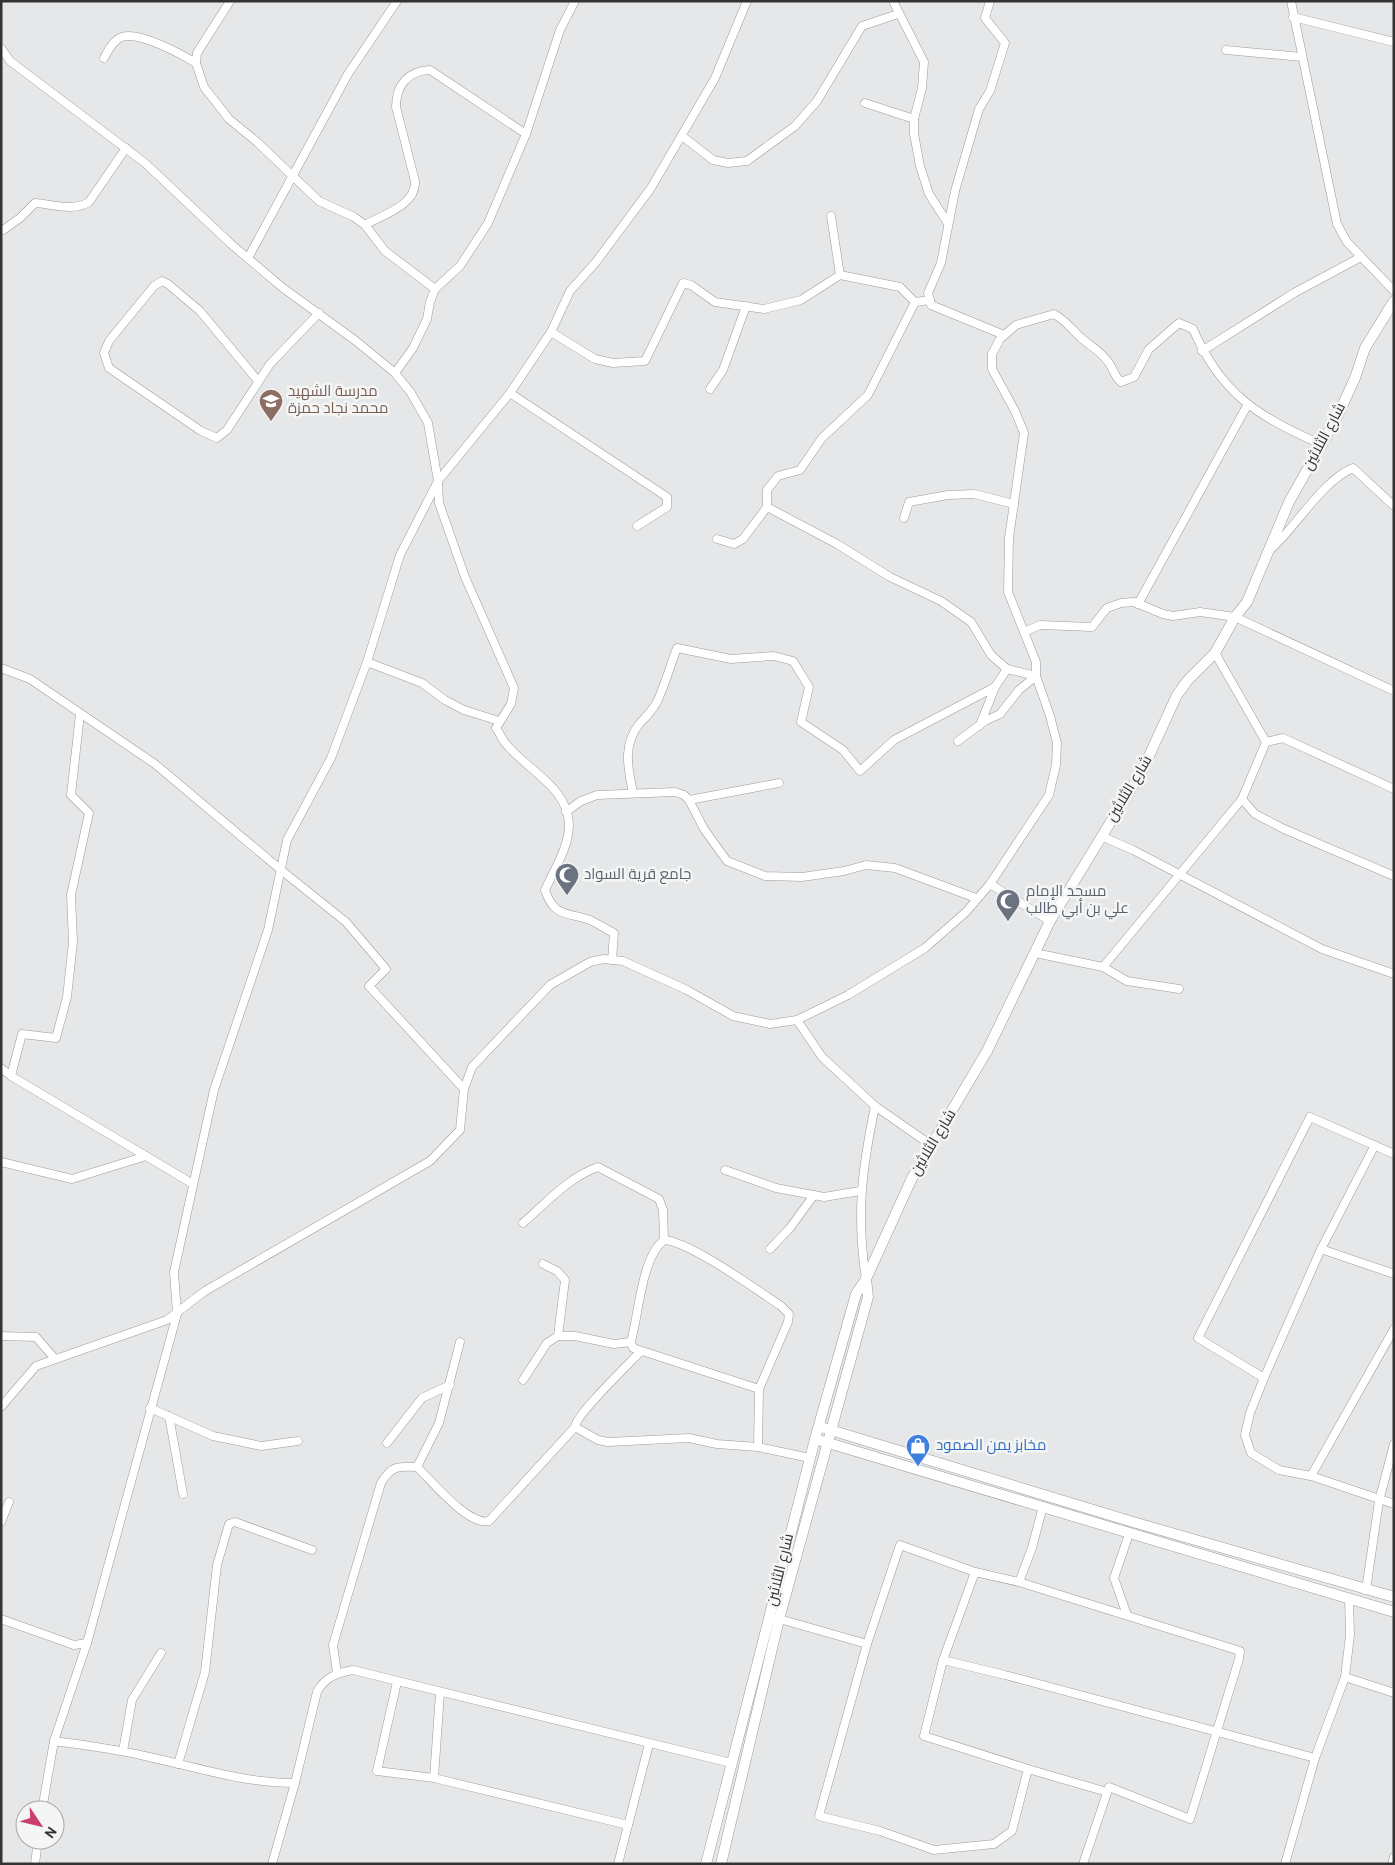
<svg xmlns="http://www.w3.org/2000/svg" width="1395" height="1865" font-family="Overpass,Cairo,sans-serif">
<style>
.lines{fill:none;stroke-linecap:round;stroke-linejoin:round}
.minor-casing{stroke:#9a9b9c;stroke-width:9}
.tertiary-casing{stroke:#9a9b9c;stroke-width:11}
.minor{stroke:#fff;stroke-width:8}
.tertiary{stroke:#fff;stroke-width:10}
.labels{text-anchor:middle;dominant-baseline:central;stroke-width:5;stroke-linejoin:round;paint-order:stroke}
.education-label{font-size:15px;fill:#785e54;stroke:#f4f5f5;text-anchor:start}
.street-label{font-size:15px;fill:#333;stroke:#f4f5f5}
.worship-label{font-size:15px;fill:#5b616d;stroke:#f4f5f5;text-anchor:start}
.shop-label{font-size:15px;fill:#366cbe;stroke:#f4f5f5;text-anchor:start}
</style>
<rect width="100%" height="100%" fill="#e6e7e8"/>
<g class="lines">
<defs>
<g id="minor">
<polyline points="230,1 197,53 196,63 204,87 229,119 257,142 319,201 354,217 365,225 385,251 435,289"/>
<polyline points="893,1 924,62 922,88 914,119 914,134 920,166 929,194 947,222"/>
<polyline points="990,1 985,18 1005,43 990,91 979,109 955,191 941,263 928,293 931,305 1004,335"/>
<polyline points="1291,1 1337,224 1347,242 1394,291"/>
<polyline points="1293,17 1394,42"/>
<path d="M1,48L10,61L145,163L231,244L283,288L356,341L395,373L411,393L428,423L438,481L439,503L465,577L514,688L511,704L496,728C500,733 502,740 506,744C526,769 569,788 569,825C569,847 554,870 545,890C554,917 566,912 590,920C598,924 606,929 614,933L612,960"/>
<polyline points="1226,50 1302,57"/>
<path d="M104,58C108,51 113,40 122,37C139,31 181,54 196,63"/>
<polyline points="865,103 914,119"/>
<polyline points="682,136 713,160 728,163 747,161 795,126 817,101 862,26 898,14"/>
<polyline points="831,216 840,275 900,287 915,302 930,300"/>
<path d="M365,225C382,215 417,205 415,181L396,107C396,85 408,71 430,70L526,134"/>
<path d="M3,230L20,218L35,203C52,204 73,212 89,202L126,148"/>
<polyline points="248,258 348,74 397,1"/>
<polyline points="551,332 595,359 613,363 645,361 683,283 691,285 715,302 764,309 801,300 840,275"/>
<polyline points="1202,351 1294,293 1361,257"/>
<polyline points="395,373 413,348 427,319 430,302 435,289 460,266 488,223 526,134 560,30 575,1"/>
<polyline points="258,381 200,311 168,284 162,281 154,286 109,341 104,353 109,368 201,431 217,438 227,430 270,364 319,313"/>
<polyline points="710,389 723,370 746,306"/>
<polyline points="510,393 667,497 667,507 637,526"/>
<polyline points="767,507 837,544 890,577 941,601 971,622 991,655 1007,669"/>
<polyline points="904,518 909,502 948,495 974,494 1014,504"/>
<polyline points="717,539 734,544 743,539 767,507 767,490 778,476 800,470 822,438 868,395 915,302"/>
<path d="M1271,549C1296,527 1322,481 1353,468L1394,506"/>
<polyline points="1138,604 1248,404"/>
<polyline points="1024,632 1040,625 1092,627 1107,608 1121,603 1134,602 1163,614 1173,616 1200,612 1235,617 1394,691"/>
<polyline points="367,662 422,683 445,700 464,710 499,721"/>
<polyline points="1,668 30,679 155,764 281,870 346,922 386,969 369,986 464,1089"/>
<polyline points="995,687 1007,669 1036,676"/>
<polyline points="80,714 71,795 89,813 71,895 73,942 67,997 56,1038 22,1034 11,1076 146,1156"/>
<polyline points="958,741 985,721 1000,714 1019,690 1036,676"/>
<polyline points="1266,742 1283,738 1394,789"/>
<path d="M633,793C628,768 622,745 640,723C647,716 652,711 657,702C665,685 670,666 677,648L731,659L774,656L793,661L809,687L801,722L843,750L860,771L894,740L995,687L980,725"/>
<polyline points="1242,799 1255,814 1284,829 1394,876"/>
<polyline points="689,800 779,783"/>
<polyline points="566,812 581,801 597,795 675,792 684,795 689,800 704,829 727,861 765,876 802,877 844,871 866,865 895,868 976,898"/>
<polyline points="1101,836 1133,850 1322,949 1394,974"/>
<polyline points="990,884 1050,921"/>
<polyline points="1035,953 1103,967 1127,981 1179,989"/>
<polyline points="1103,967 1242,799 1266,742 1215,653"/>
<polyline points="797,1020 822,1057 875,1106 931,1145"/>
<polyline points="1,1068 11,1076"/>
<polyline points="1375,1145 1321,1249 1264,1378 1250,1413 1245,1435 1251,1453 1279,1470 1311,1476 1394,1504"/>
<polyline points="1,1162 72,1179 146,1156 193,1184"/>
<polyline points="725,1170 776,1188 824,1197 860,1191"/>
<path d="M523,1223C546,1203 569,1177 598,1167L659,1199L663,1210L664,1240"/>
<polyline points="770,1249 790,1228 814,1195"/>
<polyline points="1321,1249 1394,1274"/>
<polyline points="543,1264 557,1271 565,1280 558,1336"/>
<path d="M866,1279C856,1215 862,1169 875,1106"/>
<polyline points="1,1336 36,1337 55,1359"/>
<path d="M641,1351C629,1364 576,1414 575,1427L598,1440L608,1442L689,1438L717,1444L758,1447L810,1458"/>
<polyline points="1264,1378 1198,1338 1310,1117 1394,1154"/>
<polyline points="523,1380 547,1343 558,1336 575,1336 614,1344 631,1342"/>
<path d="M1,1407L36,1366L167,1320L205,1291L430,1161L460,1130L464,1089L472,1067L550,985L590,962L604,959L623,961L687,990L733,1016L770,1024L797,1020L848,995L925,948L966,912L990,884L1049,795L1056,765L1057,743L1050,716L1036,676V662L1008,592L1009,538L1024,433L1015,411L992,369V354L1000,339L1016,325L1054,314C1065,320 1071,328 1080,337C1090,346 1101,351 1109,363C1114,370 1114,376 1121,382L1134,377L1149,349L1179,323L1193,329C1221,394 1259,418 1323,445"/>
<polyline points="150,1408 213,1436 261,1446 298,1441"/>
<polyline points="169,1416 183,1494"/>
<polyline points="387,1443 422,1398 450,1385"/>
<path d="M758,1447L759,1389L633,1348L631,1342L633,1333C639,1308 643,1256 664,1240C689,1241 757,1290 781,1306L789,1314L788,1322L759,1389"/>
<polyline points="417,1467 439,1423 460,1342"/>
<polyline points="1311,1476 1394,1329"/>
<polyline points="1,1522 9,1502"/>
<polyline points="975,1572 943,1660 1005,1675 1315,1758"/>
<polyline points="1019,1582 1032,1548 1043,1506"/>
<polyline points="1366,1590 1379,1501 1394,1444"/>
<polyline points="1127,1615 1114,1578 1129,1534"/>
<polyline points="776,1618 867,1644"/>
<polyline points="1,1619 74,1645 87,1643"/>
<polyline points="943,1660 924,1736 1028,1769"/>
<path d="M337,1673L333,1645L381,1483C391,1466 398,1466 417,1467C432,1481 468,1526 489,1521L575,1427"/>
<polyline points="1345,1677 1394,1693"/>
<polyline points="397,1682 377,1771 434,1778"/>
<polyline points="440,1693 434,1778 628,1825"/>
<polyline points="54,1741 87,1643 177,1314 174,1272 214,1090 268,930 287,840 331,758 367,662 400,555 438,481 510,393 551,332 570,291 596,262 651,188 715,78 747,1"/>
<polyline points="123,1751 132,1700 161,1653"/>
<polyline points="178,1764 205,1672 217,1565 229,1524 235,1522 312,1550"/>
<path d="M42,1810L54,1741C85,1745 115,1749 145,1756C196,1767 243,1783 295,1783"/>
<polyline points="35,1864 38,1840"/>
<path d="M272,1864L295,1783L317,1692C325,1677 337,1673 353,1670L731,1763"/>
<polyline points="618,1864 649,1744"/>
<polyline points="1083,1864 1109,1787 1190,1819 1239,1659 1240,1651 1019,1582 975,1572 900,1545 867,1644 819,1816 880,1831 934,1850 994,1844 1012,1831 1028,1769 1107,1792"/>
<polyline points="1285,1864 1315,1758 1345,1677 1350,1635 1349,1599"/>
<polyline points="1392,1864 1394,1857"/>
</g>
<g id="tertiary">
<polyline points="824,1428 1133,1522 1394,1597"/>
<polyline points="815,1439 1394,1612"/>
<polyline points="706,1864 815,1439 856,1294 866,1279 912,1178 987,1051 1050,921 1143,769 1177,695 1188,680 1215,653 1235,617 1247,602 1289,502 1337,417 1355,378 1365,348 1394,301"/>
<polyline points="721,1864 779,1619 868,1297 866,1279"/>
</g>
</defs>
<use href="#minor" class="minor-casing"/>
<use href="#tertiary" class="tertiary-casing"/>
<use href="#minor" class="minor"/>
<use href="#tertiary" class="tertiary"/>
</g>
<defs>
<symbol id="school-pin" viewBox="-11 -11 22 30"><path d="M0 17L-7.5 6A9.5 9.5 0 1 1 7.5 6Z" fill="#8d6e63" stroke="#f4f5f5"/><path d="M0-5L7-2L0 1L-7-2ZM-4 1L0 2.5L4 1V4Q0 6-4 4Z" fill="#fff"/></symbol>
<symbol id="mosque-pin" viewBox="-11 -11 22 30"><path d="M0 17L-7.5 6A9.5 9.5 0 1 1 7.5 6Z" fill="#6b7280" stroke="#f4f5f5"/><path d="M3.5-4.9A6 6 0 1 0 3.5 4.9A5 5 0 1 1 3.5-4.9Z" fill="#fff"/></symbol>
<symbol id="shop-pin" viewBox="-11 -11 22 30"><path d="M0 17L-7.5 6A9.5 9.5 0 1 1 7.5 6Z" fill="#3f7fe0" stroke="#f4f5f5"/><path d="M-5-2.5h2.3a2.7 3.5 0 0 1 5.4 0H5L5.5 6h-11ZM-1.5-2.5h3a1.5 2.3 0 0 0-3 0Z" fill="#fff"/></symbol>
</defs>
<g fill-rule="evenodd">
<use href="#school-pin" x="257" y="387" width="28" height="38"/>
<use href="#mosque-pin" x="553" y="861" width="28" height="38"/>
<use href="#mosque-pin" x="994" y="887" width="28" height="38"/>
<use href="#shop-pin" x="904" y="1432" width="28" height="38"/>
</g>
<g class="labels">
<g class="education-label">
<text x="288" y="392">مدرسة الشهيد<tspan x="288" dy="17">محمد نجاد حمزة</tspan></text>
</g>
<g class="street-label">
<text transform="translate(1325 437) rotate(-62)">شارع الثلاثين</text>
<text transform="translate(1130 789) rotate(-59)">شارع الثلاثين</text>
<text transform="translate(934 1143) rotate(-59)">شارع الثلاثين</text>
<text transform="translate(781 1570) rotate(-76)">شارع الثلاثين</text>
</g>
<g class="worship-label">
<text x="584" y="875">جامع قرية السواد</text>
<text x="1026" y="892">مسجد الإمام<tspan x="1026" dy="17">علي بن أبي طالب</tspan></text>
</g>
<g class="shop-label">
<text x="936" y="1446">مخابز يمن الصمود</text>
</g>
</g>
<rect width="1395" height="1865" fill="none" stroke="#333333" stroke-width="5"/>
<g transform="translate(40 1825) rotate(125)"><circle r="24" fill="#f4f5f5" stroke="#a7a7a7"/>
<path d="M0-4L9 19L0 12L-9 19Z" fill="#cb3e6f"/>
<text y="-8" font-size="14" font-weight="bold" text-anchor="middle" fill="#333333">N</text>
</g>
</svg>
